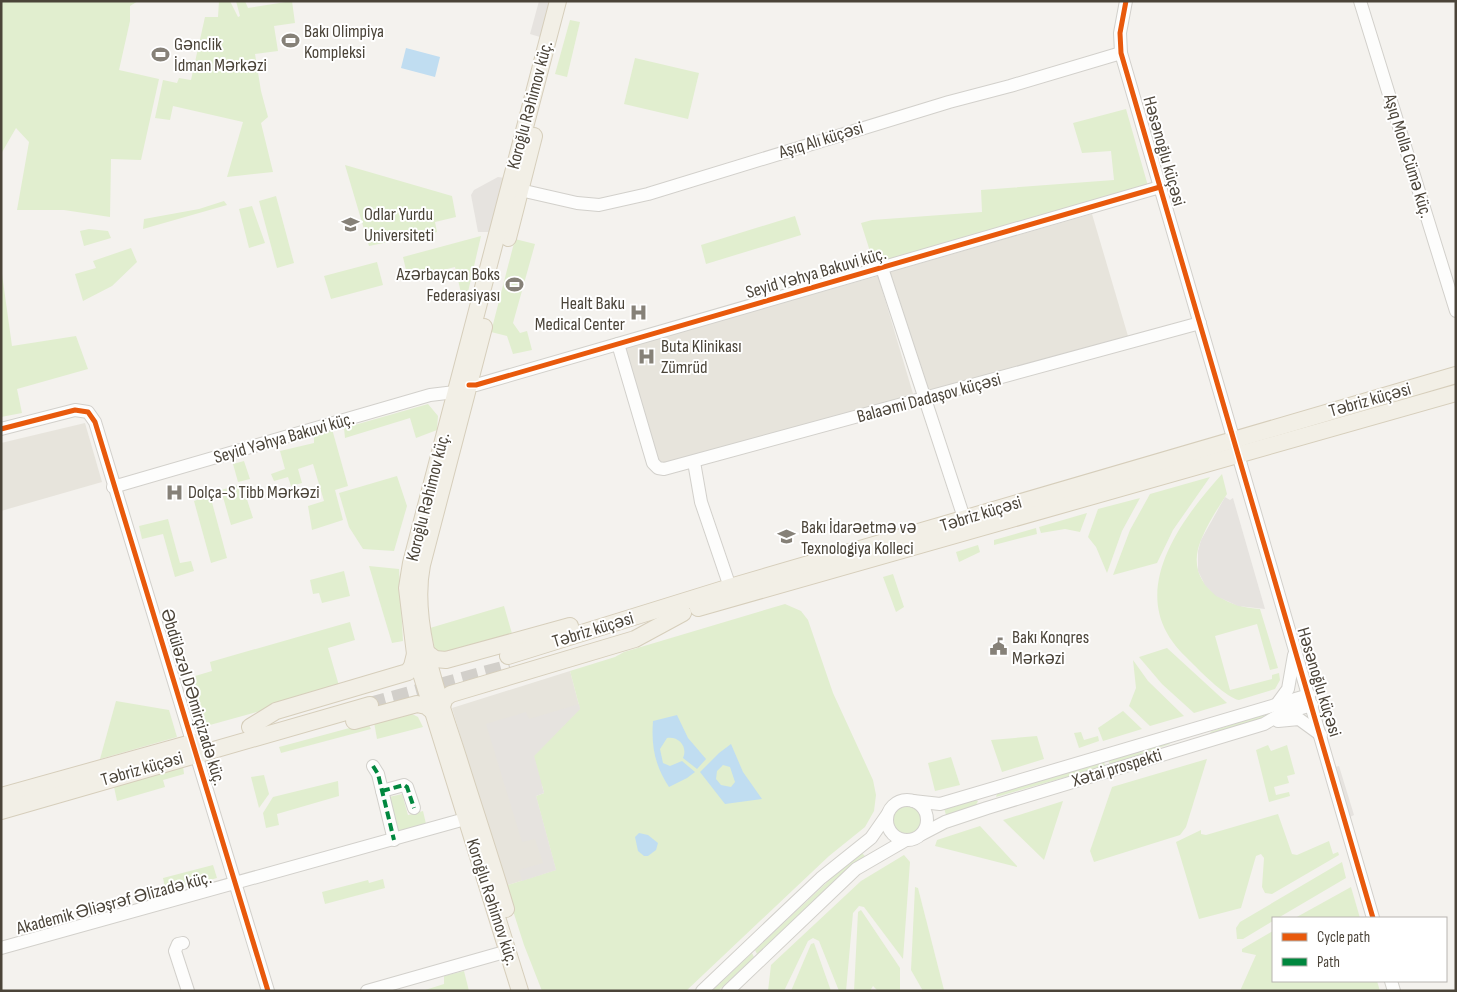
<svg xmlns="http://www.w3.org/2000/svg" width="1457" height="992" font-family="'Sofia Sans Condensed',sans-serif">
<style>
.residential{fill:#e7e4dc}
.green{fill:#e1eecf}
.parking{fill:#e6e3df}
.water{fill:#c0ddf1;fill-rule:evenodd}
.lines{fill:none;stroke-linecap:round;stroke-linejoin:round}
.major-tunnel{stroke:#d2cfca;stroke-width:16;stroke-dasharray:16 8;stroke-linecap:butt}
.minor-casing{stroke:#d2d0cb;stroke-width:14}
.major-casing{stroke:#d6cebb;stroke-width:18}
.minor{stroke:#fdfdfc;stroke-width:12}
.major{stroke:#f2efe6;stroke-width:16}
.quiet{stroke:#00873e;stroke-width:4;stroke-dasharray:8 4;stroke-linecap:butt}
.cycleway-casing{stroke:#fff;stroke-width:8}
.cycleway{stroke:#e8590c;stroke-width:5}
.labels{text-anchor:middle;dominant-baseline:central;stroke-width:4;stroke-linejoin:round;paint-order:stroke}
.poi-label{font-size:18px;fill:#4b4439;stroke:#fff;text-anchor:start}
.street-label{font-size:18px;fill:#4b4439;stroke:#fff}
</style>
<rect width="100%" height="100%" fill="#f4f2ee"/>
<g class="residential">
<polygon points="1092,214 1128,336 929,391 890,272"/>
<polygon points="878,276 914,397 661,472 624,347"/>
<polygon points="85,423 102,482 1,511 1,443"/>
<polygon points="570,671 580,709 536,796 556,870 505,886 452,708"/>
</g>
<g class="green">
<polygon points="1,1 138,1 130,6 130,21 119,70 159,79 141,160 111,159 110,217 64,210 17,210 29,142 16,128 1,154"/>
<polygon points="219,1 230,1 238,17 240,16 236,1 245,1 248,8 292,1 295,23 274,26 278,51 255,54 261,91 268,117 261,123 273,172 227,177 243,122 173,106 170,120 155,118 163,80 177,83 179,78 191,80 205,17 218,17"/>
<polygon points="570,20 580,22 567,77 555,74"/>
<polygon points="635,58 699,73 688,119 624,104"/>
<polygon points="1126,109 1148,186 874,264 861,223 872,220 982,212 981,190 1114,180 1111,151 1082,153 1073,123"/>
<polygon points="345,165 452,196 456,217 435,222 437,232 369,246"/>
<polygon points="276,196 294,263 277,268 259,201"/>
<polygon points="224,201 227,205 143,229 144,219 199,209"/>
<polygon points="252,206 265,243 249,248 239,209"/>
<polygon points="795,216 801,235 706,264 701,245"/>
<polygon points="89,229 108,231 111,238 84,246 80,231"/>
<polygon points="481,236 468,292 461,293 455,267 408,279 403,257"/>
<polygon points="515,239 535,244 513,323 520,333 527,331 532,350 513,354 507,336 491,332"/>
<polygon points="131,248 137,262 112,286 83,301 75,274 96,268 93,261"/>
<polygon points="377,262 383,285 331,299 324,276"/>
<polygon points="1,267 12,346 76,336 88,369 17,389 22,413 1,417"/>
<polygon points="428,404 438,416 437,430 416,438 410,418 345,438 344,428"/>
<polygon points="332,429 348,486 335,490 343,520 312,530 308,506 324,501 313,464 298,469 302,483 291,486 288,477 274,481 271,474 285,469 280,451 314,443 314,434"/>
<polygon points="244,461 250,479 238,482 233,464"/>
<path d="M1222,474L1227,494C1216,511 1204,529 1198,549C1189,587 1228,608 1260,609L1278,668L1270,670L1257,624L1215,636L1230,690L1272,679V675L1279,673L1280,680L1275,689L1239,700C1227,698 1203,674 1194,665C1184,655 1174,646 1167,633C1136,578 1186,514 1222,474Z"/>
<polygon points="397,476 407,506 394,551 363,549 349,527 339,493"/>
<polygon points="1210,477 1173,530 1157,563 1113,575 1130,530 1150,494"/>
<polygon points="242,484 253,518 231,525 221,490"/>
<polygon points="210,495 227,558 211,563 194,501"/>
<polygon points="1140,498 1122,531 1107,573 1096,547 1088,537 1098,509"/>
<polygon points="1087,513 1080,532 1065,529 1041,533 1039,527"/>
<polygon points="168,519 180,563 191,561 194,571 175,577 163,534 142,539 139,526"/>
<polygon points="1036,528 1037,534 994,545 994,540"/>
<polygon points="978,545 980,552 959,562 956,552"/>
<polygon points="369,566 399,569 403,641 392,643"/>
<polygon points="344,571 350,596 322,603 319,593 313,594 310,580"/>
<polygon points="893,574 904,607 896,612 883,577"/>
<polygon points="785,604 801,611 808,620 833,693 873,780 876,795 874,811 865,827 829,856 686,991 542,991 524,945 505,886 556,870 536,796 544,793 534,756 580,709 570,671 615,657 624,652"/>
<polygon points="504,606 513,637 447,657 435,650 430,628"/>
<polygon points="350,622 355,640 328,648 340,689 199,728 185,679 212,671 210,662"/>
<polygon points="1167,648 1227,703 1194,713 1162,684 1139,657"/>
<polygon points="1133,660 1148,681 1184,716 1150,726 1129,706 1136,688"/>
<polygon points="116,701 169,710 177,737 100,759"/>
<polygon points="1290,705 1258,720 1212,734 1210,732"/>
<polygon points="1123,711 1142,729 1103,741 1098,728"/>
<polygon points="412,714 418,717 423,727 377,739 374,722"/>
<polygon points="368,723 371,729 281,753 279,747"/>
<polygon points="1081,732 1084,740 1098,736 1099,741 1079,748 1074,733"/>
<polygon points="1037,736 1044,759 1002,772 991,740"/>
<polygon points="1169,742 1170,744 1110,765 1108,760"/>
<polygon points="1268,745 1271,751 1287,745 1295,774 1287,776 1289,783 1274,787 1276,795 1289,792 1290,796 1269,802 1256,750"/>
<polygon points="951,757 960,785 935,791 928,763"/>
<polygon points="1207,759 1186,827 1180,835 1094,862 1090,851 1112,787"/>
<polygon points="1104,761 1105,766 996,797 997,794"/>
<polygon points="183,766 184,774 163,780 165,787 117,801 114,787"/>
<polygon points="264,775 269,794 259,808 251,777"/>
<polygon points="338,781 339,796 277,814 279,825 266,828 263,813 273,797"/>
<polygon points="402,794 408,815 423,811 426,824 397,831 389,797"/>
<polygon points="976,800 978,801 976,805 946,815 944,808"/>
<polygon points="1063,801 1044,860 1003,820"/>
<circle cx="907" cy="820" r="15"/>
<polygon points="1278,814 1292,854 1297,855 1329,841 1333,854 1338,852 1339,855 1272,894 1265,893 1262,887 1264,858 1261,854 1256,856 1241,908 1199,919 1176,842 1201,830 1201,834 1206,835"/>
<polygon points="980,826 1017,866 1017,867 935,846 937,840"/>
<polygon points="862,853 865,856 844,872 757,954 755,950 841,869"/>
<polygon points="904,855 910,862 903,959 864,907 859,906 853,913 846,991 839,991 819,941 813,938 808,941 784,991 768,991 771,965 861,881"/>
<polygon points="1342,862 1346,878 1278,918 1273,918 1273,921 1243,939 1237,939 1236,928 1240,922"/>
<polygon points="213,865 217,878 166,892 163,878"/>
<polygon points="383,879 385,888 325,904 322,892 368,880 369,883"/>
<polygon points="915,887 918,888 944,990 923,991 911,970"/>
<polygon points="1351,887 1360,918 1295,918"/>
<polygon points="861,910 900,968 900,991 878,991 873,986 870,991 854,991 858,912"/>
<polygon points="1273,931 1273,981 1377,981 1380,991 1240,991 1256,955 1242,952 1242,949"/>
<polygon points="814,943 831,991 791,991 811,944"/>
<polygon points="752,953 754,957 718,991 712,991"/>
<polygon points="464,971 469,991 422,991 444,984 444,976"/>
</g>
<g class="parking">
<polygon points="539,1 550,1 540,37 530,34"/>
<polygon points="498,177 505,178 493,232 478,232 471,195 474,190"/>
<polygon points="1225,497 1230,500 1233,498 1265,609 1238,606 1216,596 1205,585 1198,571 1198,551 1201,540"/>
<polygon points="579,704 580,709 534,756 544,793 536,796 556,870 522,881 519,870 543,863 535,839 522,842 486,724 526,712 529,719"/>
<polygon points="1339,766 1354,815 1350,817 1335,767"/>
</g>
<g class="water">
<polygon points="406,48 440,57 435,77 401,68"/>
<path d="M677,715L688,738L706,759L697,769L683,758C688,747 679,736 667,738L660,749L663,763L670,766L682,761L695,772L687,778L669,787C655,766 651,746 653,721Z"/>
<path d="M731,744L743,772L762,799L725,804L700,772L719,753ZM723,765L730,767L735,782L731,787L721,785L716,779L717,771Z"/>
<polygon points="639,833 648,835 658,843 656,850 648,856 644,856 638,851 635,837"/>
</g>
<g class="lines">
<polyline class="major-tunnel" points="370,705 510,667"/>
<defs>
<g id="minor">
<polyline points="1126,1 1120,33 1121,53 1373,918"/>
<polyline points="1360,1 1456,311"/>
<polyline points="520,190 577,203 599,205 648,194 949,102 1010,86 1121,53"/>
<polyline points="882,268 967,527"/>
<polyline points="618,344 653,463 658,468 664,469 1200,323"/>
<polyline points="469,385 476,385 1160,187"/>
<polyline points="1,429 75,410 88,412 95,422 268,991"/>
<polyline points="694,462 701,502 730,587"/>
<polyline points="113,487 430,395 455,392"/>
<polyline points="1277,704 1288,689 1294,655"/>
<polyline points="1278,721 1299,719 1321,735"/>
<polyline points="373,766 378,774 394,840"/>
<polyline points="382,791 404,785 407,787 414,808"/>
<circle cx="907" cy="820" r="20"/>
<polyline points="913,801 940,804 1309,695"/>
<polyline points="922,834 945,822 987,808 1264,724 1281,714 1312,705"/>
<polyline points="183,943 178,944 175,951 188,991"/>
<polyline points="1,948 465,819"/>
<polyline points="1391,981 1394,991"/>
<polyline points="367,991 508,951"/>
<polyline points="702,991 821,878 871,838 887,815"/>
<polyline points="728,991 856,869 906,840"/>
</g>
<g id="major">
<polyline points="508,238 534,136"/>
<path d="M484,327L422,565C410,625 440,700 458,757C474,808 491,859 506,909"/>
<polyline points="698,608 1456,393"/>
<polyline points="427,653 435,659 446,660 570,626"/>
<polyline points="508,656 730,587 1456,375"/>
<polyline points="442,706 445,698 451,694 635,639 683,613"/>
<polyline points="354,721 417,704 426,706 431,710"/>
<polyline points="250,727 276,711 408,672 412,666 415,654"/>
<polyline points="1,796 195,742"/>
<polyline points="1,811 370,705"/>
<polyline points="520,991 415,654 407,588 411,563 558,1"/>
</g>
</defs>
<use href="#minor" class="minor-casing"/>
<use href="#major" class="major-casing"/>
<use href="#minor" class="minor"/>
<use href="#major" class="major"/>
<g class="quiet">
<polyline points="373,766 378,774 394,840"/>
<polyline points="382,791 404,785 407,787 414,808"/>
</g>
<defs>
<g id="cycleway">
<polyline points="1126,1 1120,33 1121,53 1373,918"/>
<polyline points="469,385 476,385 1160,187"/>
<polyline points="1,429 75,410 88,412 95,422 268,991"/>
</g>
</defs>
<use href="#cycleway" class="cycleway-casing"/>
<use href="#cycleway" class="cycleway"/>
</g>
<defs>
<symbol id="stadium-bare" viewBox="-9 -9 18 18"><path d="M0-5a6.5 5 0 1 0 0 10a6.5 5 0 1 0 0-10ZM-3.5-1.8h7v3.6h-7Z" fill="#868178" stroke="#fff" stroke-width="2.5" paint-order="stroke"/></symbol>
<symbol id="university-bare" viewBox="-9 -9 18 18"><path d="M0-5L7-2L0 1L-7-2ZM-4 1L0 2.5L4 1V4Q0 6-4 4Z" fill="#868178" stroke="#fff" stroke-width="2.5" paint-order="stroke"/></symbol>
<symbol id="hospital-bare" viewBox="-9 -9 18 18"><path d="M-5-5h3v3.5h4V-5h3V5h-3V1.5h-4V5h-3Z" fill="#868178" stroke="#fff" stroke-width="2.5" paint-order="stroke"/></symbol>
<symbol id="civic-bare" viewBox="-9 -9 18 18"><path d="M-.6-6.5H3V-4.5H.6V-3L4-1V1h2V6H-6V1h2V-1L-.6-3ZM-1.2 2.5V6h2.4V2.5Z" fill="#868178" stroke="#fff" stroke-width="2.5" paint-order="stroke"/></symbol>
</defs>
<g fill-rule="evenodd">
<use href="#stadium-bare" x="278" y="28" width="25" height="25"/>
<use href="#stadium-bare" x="148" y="42" width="25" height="25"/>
<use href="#university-bare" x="338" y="212" width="25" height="25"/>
<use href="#stadium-bare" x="502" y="272" width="25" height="25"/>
<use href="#hospital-bare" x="626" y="300" width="25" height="25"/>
<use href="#hospital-bare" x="634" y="344" width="25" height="25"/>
<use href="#hospital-bare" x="162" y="480" width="25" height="25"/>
<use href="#university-bare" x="774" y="524" width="25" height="25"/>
<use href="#civic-bare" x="986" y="634" width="25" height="25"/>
</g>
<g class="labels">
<g class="poi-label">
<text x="304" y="31">Bakı Olimpiya<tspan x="304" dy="21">Kompleksi</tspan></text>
<text x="174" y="44">Gənclik<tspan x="174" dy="21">İdman Mərkəzi</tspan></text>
<text x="364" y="214">Odlar Yurdu<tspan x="364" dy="21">Universiteti</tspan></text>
<text x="500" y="274" text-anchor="end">Azərbaycan Boks<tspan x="500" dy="21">Federasiyası</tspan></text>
<text x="625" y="303" text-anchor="end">Healt Baku<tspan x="625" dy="21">Medical Center</tspan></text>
<text x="661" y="346">Buta Klinikası<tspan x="661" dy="21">Zümrüd</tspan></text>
<text x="188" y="492">Dolça-S Tibb Mərkəzi</text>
<text x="801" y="527">Bakı İdarəetmə və<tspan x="801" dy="21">Texnologiya Kolleci</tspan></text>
<text x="1012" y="637">Bakı Konqres<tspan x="1012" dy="21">Mərkəzi</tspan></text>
</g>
<g class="street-label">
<text transform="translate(530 105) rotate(-75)">Koroğlu Rəhimov küç.</text>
<text transform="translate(821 140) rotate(-17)">Aşıq Alı küçəsi</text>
<text transform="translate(1164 151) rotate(74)">Həsənoğlu küçəsi</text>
<text transform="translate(1408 156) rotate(73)">Aşıq Molla Cümə küç.</text>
<text transform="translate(816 273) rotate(-16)">Seyid Yəhya Bakuvi küç.</text>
<text transform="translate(929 398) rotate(-15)">Balaəmi Dadaşov küçəsi</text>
<text transform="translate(1370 400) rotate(-16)">Təbriz küçəsi</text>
<text transform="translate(284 438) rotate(-16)">Seyid Yəhya Bakuvi küç.</text>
<text transform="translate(428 497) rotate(-76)">Koroğlu Rəhimov küç.</text>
<text transform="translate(981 514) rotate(-17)">Təbriz küçəsi</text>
<text transform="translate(593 630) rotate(-17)">Təbriz küçəsi</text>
<text transform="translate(1319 682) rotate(73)">Həsənoğlu küçəsi</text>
<text transform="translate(193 697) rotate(73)">Əbdüləzəl DƏmirçizadə küç.</text>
<text transform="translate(1117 768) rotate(-17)">Xətai prospekti</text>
<text transform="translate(142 769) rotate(-16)">Təbriz küçəsi</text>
<text transform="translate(492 902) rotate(72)">Koroğlu Rəhimov küç.</text>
<text transform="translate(114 903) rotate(-15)">Akademik Əliəşrəf Əlizadə küç.</text>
</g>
</g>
<rect width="1457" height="992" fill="none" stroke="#4b4439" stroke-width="5"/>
<rect x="1272" y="917" width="175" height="65" fill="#ffffff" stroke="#b7b4b0"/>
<rect x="1282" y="933" width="25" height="8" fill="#e8590c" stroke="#b7b4b0"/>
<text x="1317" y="942" font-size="15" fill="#4b4439">Cycle path</text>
<rect x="1282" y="958" width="25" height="8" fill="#00873e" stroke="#b7b4b0"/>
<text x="1317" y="967" font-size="15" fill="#4b4439">Path</text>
</svg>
